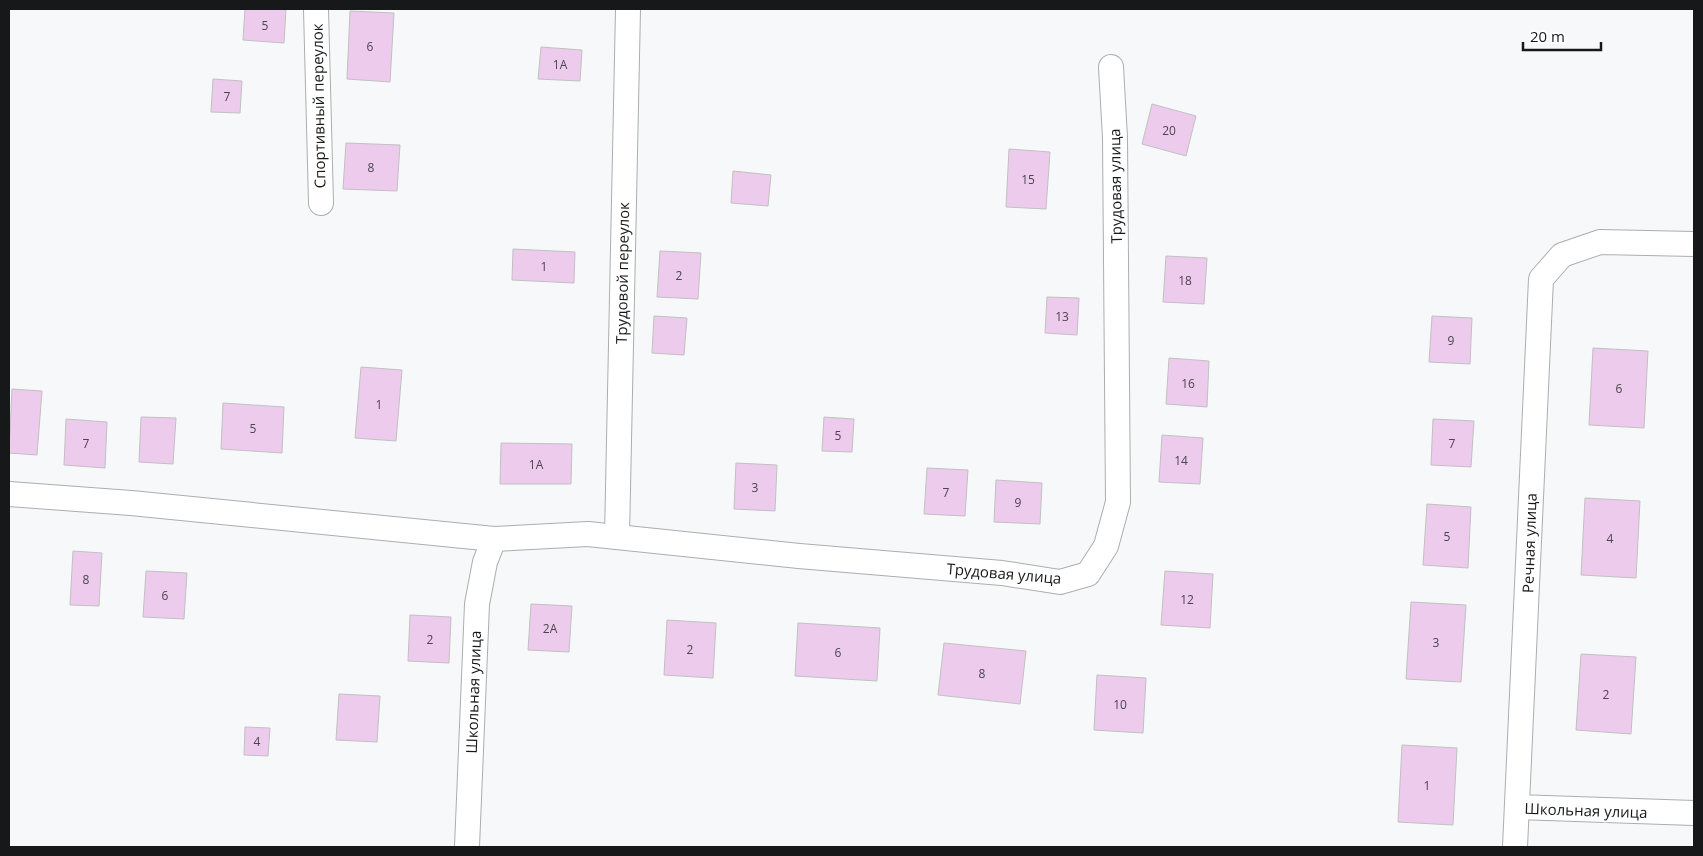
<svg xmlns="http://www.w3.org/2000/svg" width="1703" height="856" font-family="'Open Sans',sans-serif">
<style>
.building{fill:#edcbec;stroke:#c2c0c2}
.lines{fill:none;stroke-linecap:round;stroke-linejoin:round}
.street-casing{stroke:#abadaf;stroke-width:26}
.street{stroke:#fff;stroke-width:24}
.labels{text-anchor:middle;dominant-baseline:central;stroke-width:4;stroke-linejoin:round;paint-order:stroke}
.number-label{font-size:12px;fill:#4c454e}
.street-label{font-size:15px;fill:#171819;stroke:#fff}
</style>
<rect width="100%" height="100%" fill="#f7f8fa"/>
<g class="building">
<polygon points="245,9 286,9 284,43 243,40"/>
<polygon points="350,11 394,13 390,82 347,79"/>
<polygon points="541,47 582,50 580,81 538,79"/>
<polygon points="213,79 242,81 240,113 211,112"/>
<polygon points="1152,104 1196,116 1186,156 1142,144"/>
<polygon points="346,143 400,145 397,191 343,189"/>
<polygon points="1009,149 1050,152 1046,209 1006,207"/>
<polygon points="733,171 771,175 768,206 731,203"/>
<polygon points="513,249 575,252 574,283 512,280"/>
<polygon points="660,251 701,253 698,299 657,297"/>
<polygon points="1166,256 1207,258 1204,304 1163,302"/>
<polygon points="1047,297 1079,298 1077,335 1045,333"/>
<polygon points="654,316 687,318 684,355 652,353"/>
<polygon points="1432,316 1472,318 1470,364 1429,362"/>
<polygon points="1593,348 1648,351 1644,428 1589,425"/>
<polygon points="1169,358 1209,361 1207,407 1166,404"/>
<polygon points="361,367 402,370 396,441 355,438"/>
<polygon points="12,389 42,391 37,455 9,453"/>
<polygon points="223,403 284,407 282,453 221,449"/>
<polygon points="141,417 176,418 173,464 139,462"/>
<polygon points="824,417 854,419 852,452 822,451"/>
<polygon points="66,419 107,422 105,468 64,465"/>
<polygon points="1433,419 1474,421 1471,467 1431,465"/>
<polygon points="1162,435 1203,438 1200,484 1159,482"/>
<polygon points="501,443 572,444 571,484 500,484"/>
<polygon points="736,463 777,465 775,511 734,509"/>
<polygon points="927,468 968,470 965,516 924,514"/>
<polygon points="996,480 1042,483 1040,524 994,522"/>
<polygon points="1585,498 1640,501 1636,578 1581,575"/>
<polygon points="1427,504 1471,507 1468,568 1423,565"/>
<polygon points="73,551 102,553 99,606 70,605"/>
<polygon points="146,571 187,573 184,619 143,617"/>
<polygon points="1165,571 1213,574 1210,628 1161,625"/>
<polygon points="1411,602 1466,605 1461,682 1406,679"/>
<polygon points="531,604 572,606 569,652 528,650"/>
<polygon points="410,615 451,617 449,663 408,661"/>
<polygon points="667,620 716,623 713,678 664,675"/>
<polygon points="798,623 880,628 877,681 795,676"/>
<polygon points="944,643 1026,651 1020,704 938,695"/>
<polygon points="1581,654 1636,657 1631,734 1576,730"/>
<polygon points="1097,675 1146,678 1143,733 1094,730"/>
<polygon points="339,694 380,696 377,742 336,740"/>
<polygon points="245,727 270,728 268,756 244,755"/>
<polygon points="1402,745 1457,748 1453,825 1398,822"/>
</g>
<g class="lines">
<defs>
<g id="street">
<polyline points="316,9 321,203"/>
<polyline points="9,494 131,503 494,539 588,534 799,556 1002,573 1060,582 1088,574 1106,546 1118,502 1115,138 1111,67"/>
<polyline points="617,537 628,9"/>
<polyline points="1518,807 1694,813"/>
<polyline points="467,847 477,604 485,562 494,539"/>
<polyline points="1515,847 1541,279 1562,255 1600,242 1694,244"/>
</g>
</defs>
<use href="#street" class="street-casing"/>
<use href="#street" class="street"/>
</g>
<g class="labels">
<g class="number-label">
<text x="265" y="25">5</text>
<text x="370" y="46">6</text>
<text x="560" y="64">1А</text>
<text x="227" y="96">7</text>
<text x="1169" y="130">20</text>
<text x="371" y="167">8</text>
<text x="1028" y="179">15</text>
<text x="544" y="266">1</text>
<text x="679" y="275">2</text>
<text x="1185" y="280">18</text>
<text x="1062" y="316">13</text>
<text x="1451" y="340">9</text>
<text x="1188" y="383">16</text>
<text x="1619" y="388">6</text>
<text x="379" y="404">1</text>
<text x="253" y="428">5</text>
<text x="838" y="435">5</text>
<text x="86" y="443">7</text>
<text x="1452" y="443">7</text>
<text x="1181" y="460">14</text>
<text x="536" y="464">1А</text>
<text x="755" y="487">3</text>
<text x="946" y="492">7</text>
<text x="1018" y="502">9</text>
<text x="1447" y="536">5</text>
<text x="1610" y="538">4</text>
<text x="86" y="579">8</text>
<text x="165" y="595">6</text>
<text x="1187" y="599">12</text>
<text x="550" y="628">2А</text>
<text x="430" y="639">2</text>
<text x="1436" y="642">3</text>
<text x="690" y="649">2</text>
<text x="838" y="652">6</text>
<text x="982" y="673">8</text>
<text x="1606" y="694">2</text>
<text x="1120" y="704">10</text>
<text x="257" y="741">4</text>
<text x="1427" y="785">1</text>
</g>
<g class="street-label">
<text transform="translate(318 106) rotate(-91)">Спортивный переулок</text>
<text transform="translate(1115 186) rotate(-91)">Трудовая улица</text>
<text transform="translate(622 273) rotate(-89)">Трудовой переулок</text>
<text transform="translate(1529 543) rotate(-88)">Речная улица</text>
<text transform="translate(1004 573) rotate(5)">Трудовая улица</text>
<text transform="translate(473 692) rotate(-88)">Школьная улица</text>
<text transform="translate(1586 810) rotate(2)">Школьная улица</text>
</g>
</g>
<rect width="1703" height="856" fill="none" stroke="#171819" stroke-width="20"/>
<path d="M1523 42v8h78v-8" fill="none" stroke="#171819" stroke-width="2.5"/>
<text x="1530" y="42" font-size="15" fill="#171819" stroke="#ffffff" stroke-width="4" paint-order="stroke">20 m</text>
</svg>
